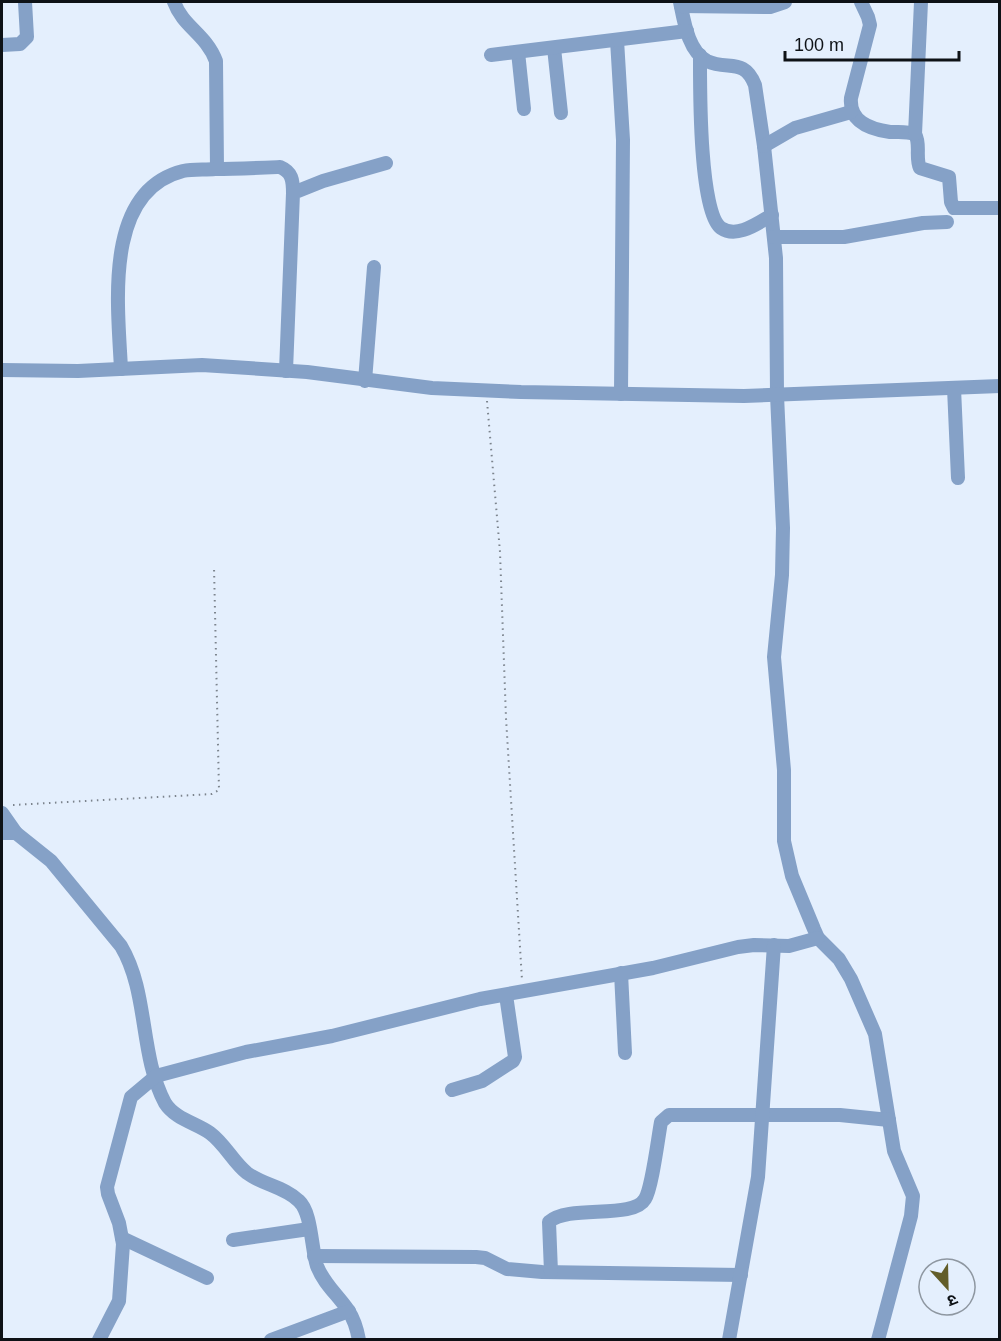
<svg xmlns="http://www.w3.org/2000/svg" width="1001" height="1341" font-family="Helvetica,'Noto Sans Devanagari',sans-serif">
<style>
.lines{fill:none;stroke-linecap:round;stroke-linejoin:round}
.path{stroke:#7c848d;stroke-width:2;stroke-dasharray:1.5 4.5;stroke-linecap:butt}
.minor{stroke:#85a1c7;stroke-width:14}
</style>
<rect width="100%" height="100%" fill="#e4effd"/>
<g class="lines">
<g class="path">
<polyline points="487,401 500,552 506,718 522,980"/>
<polyline points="13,805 212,794 219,790 214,567"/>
</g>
<g class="minor">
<path d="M174,2C183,27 206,34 216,61L217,169"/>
<path d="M680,2C684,21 688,51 707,61C728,71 744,57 755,85L764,146L776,258L777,395L783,528L782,575L774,657L784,770V841L792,876L814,929L818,938L839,959L851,979L875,1034L894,1151L913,1196L911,1216L878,1340"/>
<path d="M861,2L868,17L870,25L851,98C849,121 869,129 890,132C899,132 907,131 915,134C921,144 915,157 920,168L949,177L951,202L954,208H1000"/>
<polyline points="681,6 770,7 785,2"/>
<polyline points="617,40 623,140 621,394"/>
<polyline points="2,45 20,44 27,37 25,2"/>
<polyline points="554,48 561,113"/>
<polyline points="518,52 524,109"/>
<polyline points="491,55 687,31"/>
<path d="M700,55C700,85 699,213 721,228C737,239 758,223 772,215"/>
<polyline points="915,134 921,2"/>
<polyline points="764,146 795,128 851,112"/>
<polyline points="774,237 844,237 923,223 947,222"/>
<path d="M121,369C118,306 103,191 183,171C193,169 205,170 215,169C237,169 258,168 280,167C292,172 293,180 293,193"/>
<polyline points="2,370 78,371 202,365 307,372 432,388 521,392 744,396 1000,386"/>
<polyline points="286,371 293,193 323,181 386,163"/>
<polyline points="365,381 374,267"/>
<polyline points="954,388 958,478"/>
<polyline points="2,813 16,833"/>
<path d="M2,833H16L51,861L121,946C149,993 139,1054 165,1103C175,1119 196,1123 210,1133C225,1144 233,1162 247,1173C263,1185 285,1187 299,1201C312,1213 311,1248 317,1266C324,1284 337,1294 348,1310C354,1319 357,1329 359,1340"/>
<polyline points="621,973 625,1053"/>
<polyline points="452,1090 482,1081 513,1061 515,1057 506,995"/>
<polyline points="122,1238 207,1278"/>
<polyline points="233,1240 309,1229"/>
<polyline points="314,1256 476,1257 485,1258 507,1269 542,1272 741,1275"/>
<path d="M551,1272L549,1222C569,1204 633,1220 645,1199C652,1188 658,1138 661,1122L669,1115H840L889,1120"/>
<polyline points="99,1340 119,1301 123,1244 119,1223 108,1194 107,1187 131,1097 156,1076 246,1052 332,1036 480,999 653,968 738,947 754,945 789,946 818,938"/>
<polyline points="271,1340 349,1311"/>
<polyline points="729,1340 758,1177 774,945"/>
</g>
</g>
<rect width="1001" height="1341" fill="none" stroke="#0e1216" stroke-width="6"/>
<g transform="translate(947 1287) rotate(158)"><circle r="28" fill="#e4effd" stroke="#8e97a1" stroke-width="1.5"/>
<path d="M0-4.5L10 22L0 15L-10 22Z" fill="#625d29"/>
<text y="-9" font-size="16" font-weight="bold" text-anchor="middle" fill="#0e1216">उ</text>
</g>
<path d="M785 51v9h174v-9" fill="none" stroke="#0e1216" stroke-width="3"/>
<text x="794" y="51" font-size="18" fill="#0e1216" stroke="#e4effd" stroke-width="4.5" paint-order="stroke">100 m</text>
</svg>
